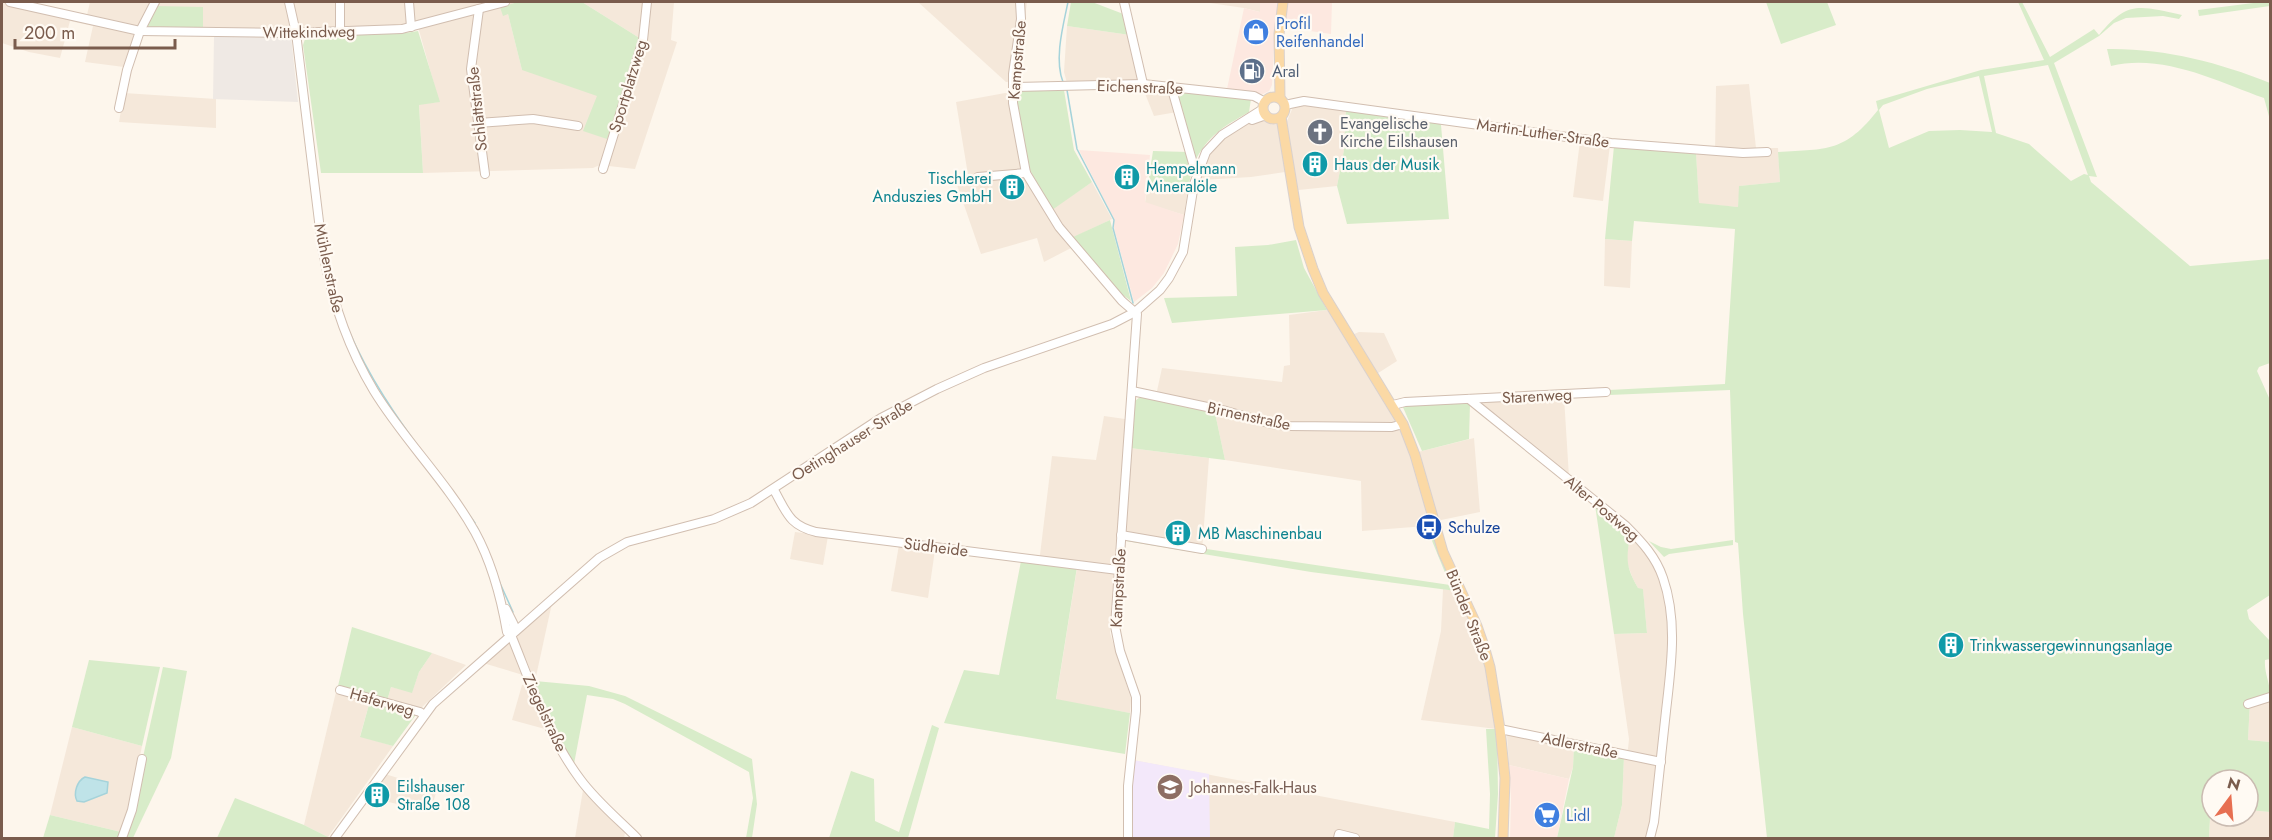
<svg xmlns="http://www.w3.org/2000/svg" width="2272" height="840" font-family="Jost,sans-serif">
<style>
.residential{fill:#f5e8da}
.commercial{fill:#fde8e0}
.industrial{fill:#efe9e4}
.education{fill:#f3e8fa}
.green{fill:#d8ecc9;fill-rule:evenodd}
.water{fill:#bfe3e8;stroke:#a5d3da;stroke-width:1.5}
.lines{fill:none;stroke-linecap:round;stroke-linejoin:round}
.stream{stroke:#a5d3da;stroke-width:1.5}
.minor-casing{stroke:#d1beb0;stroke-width:10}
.major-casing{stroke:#dad1cd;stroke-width:11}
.minor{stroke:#fff;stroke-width:8}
.major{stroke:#fbd9a5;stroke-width:9}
.labels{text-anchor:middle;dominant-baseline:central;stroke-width:4.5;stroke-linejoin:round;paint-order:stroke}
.shop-label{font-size:16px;fill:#366cbe;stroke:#fffaf3;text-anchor:start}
.street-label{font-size:16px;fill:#7a5c4d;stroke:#fffaf3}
.service-label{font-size:16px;fill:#4e5e75;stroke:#fffaf3;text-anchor:start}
.worship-label{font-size:16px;fill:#5b616d;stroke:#fffaf3;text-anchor:start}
.culture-label{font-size:16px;fill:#0d838f;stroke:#fffaf3;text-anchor:start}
.transit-label{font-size:16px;fill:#164399;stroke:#fffaf3;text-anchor:start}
.education-label{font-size:16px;fill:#785e54;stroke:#fffaf3;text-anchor:start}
</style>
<rect width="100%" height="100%" fill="#fdf6ec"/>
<g class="residential">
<polygon points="2,2 28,2 87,15 90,2 518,2 501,7 508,14 522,70 641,39 582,2 674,2 671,40 677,42 635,169 600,165 593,168 423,173 419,104 439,102 417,23 405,26 304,29 203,30 156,6 135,38 124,67 85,62 93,26 70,21 60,58 29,52 2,43"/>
<polygon points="918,2 1027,2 1018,81 1006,82"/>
<polygon points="1203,2 1260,2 1260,12 1244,8"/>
<polygon points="1067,26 1130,35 1139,77 1137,81 1067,83 1064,72"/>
<polygon points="1749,84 1756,148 1778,148 1780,182 1740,186 1738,207 1699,204 1696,154 1715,154 1716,86"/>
<polygon points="1142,86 1170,89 1177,112 1154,116"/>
<polygon points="124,93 216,99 216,128 119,122"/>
<polygon points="1005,93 1016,94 1022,144 1052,209 1092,182 1112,219 1066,241 1071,248 1044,262 1037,238 981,254 956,182 971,180 968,175 956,102"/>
<polygon points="1301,103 1346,108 1344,150 1337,186 1289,191 1285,172 1251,177 1201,180 1206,158 1221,138 1258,119 1265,118 1275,125 1287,121 1293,107"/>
<polygon points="1580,141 1610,145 1603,201 1573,197"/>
<polygon points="1148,183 1188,188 1184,215 1145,203"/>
<polygon points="1605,239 1632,241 1630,288 1604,286"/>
<polygon points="1327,310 1347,337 1359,332 1384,333 1397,361 1372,377 1395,417 1410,454 1474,438 1480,512 1441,520 1430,528 1426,526 1362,531 1361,481 1225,460 1215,413 1155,400 1162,368 1282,382 1284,366 1290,365 1289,315"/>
<polygon points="1564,397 1569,477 1479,406 1478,401"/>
<polygon points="1104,416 1132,420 1130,448 1209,458 1202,551 1126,538 1126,541 1116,540 1110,633 1131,699 1130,713 1056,700 1077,568 1039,563 1052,456 1096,460"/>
<polygon points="795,532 828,536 823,565 790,559"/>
<polygon points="1630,536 1648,552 1664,587 1670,633 1659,755 1655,758 1625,752 1628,749 1629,739 1614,634 1647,633 1643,590 1638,588 1633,579 1626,560"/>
<polygon points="899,545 935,550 928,598 891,591"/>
<polygon points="1443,589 1456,591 1476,630 1487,666 1497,729 1421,720 1441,631"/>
<polygon points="552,603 535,681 517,640 518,634"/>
<polygon points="506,641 511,642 523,675 483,663"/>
<polygon points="432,653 466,665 420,709 387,701 391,687 412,692 419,672"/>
<polygon points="527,684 545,729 512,720 522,685"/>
<polygon points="336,692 370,701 360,736 393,746 328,837 304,825"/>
<polygon points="2270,695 2270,742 2248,740 2250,701"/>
<polygon points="72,727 142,746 129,810 121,832 50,815"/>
<polygon points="1510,733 1574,746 1573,767 1569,779 1509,765 1507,735"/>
<polygon points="1624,756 1654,763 1658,768 1647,838 1614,838 1622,805"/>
<polygon points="1133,760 1455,822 1453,838 1131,838"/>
<polygon points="385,774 437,790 430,812 368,797"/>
<polygon points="583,790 625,833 624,838 575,838"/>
<polygon points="2211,807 2212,816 2248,816 2248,810 2270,812 2270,838 2209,838"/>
</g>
<g class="commercial">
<polygon points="1260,2 1332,2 1331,34 1275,26 1272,85 1269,91 1263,94 1227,89 1244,8 1260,12"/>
<polygon points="1079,150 1150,155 1145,202 1184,215 1178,244 1164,273 1152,288 1134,302 1114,228 1114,219"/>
<polygon points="1509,765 1569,779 1557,838 1510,838 1511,799"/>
</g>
<polygon class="industrial" points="291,36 298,102 213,99 214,37"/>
<polygon class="education" points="1133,760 1209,774 1210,838 1131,838"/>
<g class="green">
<polygon points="518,2 582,2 641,39 607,139 583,131 597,96 522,70 508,14 503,16 500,7"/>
<polygon points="1071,2 1092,2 1126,15 1130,35 1067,26"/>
<polygon points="1766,2 1827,2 1836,25 1781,44"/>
<path d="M2018,2H2022L2050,57L2094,29L2099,35C2128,0 2139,6 2182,15L2179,19L2163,16L2126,18L2114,23L2099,36L2054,63L2097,177L2089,176L2091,182L2190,266L2270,259V363L2259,367L2257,371L2270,400V595L2247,610L2249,619L2270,641V659L2265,660C2264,673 2270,682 2270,695L2250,701L2248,740L2270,742V812L2248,810V780H2212L2209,838H1767L1743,614L1738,543L1735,542L1730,390L1609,395V390L1725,384L1735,229L1634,221L1632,241L1605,239L1614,146L1696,153L1699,203L1738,207L1739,186L1780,182L1778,152C1828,149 1845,152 1878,110L1876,101L1981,70L2044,60ZM2048,65L2088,175L2084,174L2071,181L2029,144L1996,133L1984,76ZM1979,76L1992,132L1960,130L1929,131L1889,148L1879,110L1883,105L1927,89Z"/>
<polygon points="2261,2 2270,2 2270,6 2199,16 2198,10"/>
<polygon points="156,6 203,7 203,30 147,28 147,25"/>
<polygon points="418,31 440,102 419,105 423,173 321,173 303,45 305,39 308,37 405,33"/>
<path d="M2107,49C2163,48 2218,62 2270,83V120L2264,98C2217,81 2162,53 2111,66Z"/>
<polygon points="1064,90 1074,150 1092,182 1052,210 1028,166 1022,144 1016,94 1020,91"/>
<path d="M1177,90L1251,99L1249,112C1223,127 1208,135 1194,163L1175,92Z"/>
<polygon points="1346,108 1438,122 1441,125 1449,219 1347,224 1337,186 1344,150"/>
<polygon points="1153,151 1188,152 1193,166 1188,188 1148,183"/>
<polygon points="1110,220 1131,301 1123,295 1121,296 1073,237"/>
<polygon points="1296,240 1304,268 1327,310 1172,323 1164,298 1237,296 1235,247 1268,245"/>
<polygon points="1140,397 1215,413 1225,460 1130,448 1135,401"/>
<polygon points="1467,402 1470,404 1469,439 1422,451 1402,405"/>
<path d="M1595,505L1630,536C1626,560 1626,567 1638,588L1643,589L1647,633L1614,634Z"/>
<polygon points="1426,526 1430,528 1456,591 1311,572 1126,541 1126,537 1450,585"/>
<polygon points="1733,540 1733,545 1669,554 1664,557 1649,541 1661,547 1671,549"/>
<polygon points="1021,561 1077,567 1056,699 1130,713 1125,754 944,723 964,670 999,675"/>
<polygon points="352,627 432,653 419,672 412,693 391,687 387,701 338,686"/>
<polygon points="89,660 160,667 142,746 72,727"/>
<polygon points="163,667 187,671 171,758 133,838 125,838"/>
<path d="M535,681L589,686L625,696L752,759L757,804L752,838H746L753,798L749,772L625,704L613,699L587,695L574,764C557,741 541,709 535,681Z"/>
<polygon points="370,701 414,713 415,716 393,746 360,737"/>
<polygon points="932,725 939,728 908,838 829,838 851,771 874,779 875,821 899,832"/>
<polygon points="1486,729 1497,729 1498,794 1495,838 1453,838 1455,822 1489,829 1490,794"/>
<polygon points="1574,746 1624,756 1622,805 1614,838 1557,838 1573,767"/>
<polygon points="235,798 304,825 328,837 217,838"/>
<polygon points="50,815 121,832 119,838 43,838"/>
</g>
<path class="water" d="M85,777L108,782L107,793L84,802L77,801C73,793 77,781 85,777Z"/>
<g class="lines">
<g class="stream">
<path d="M1063,82C1054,59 1063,26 1068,2"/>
<polyline points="1067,90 1077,149 1114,220 1113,228 1133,303"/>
<path d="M349,331C369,377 396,417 426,457"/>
<polyline points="460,502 475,523"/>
<polyline points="477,527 488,551"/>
<polyline points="499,581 513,612"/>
</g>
<defs>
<g id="minor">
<polyline points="10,2 140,31 292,33 402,29 505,2"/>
<path d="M289,2L296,33L322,246C331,298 347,346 374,391C404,440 447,482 475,532C492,563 501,597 507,632L511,635C531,684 548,736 580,779C596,801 618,819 637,838"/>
<polyline points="340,2 340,31"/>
<polyline points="409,2 411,27"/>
<polyline points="1020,2 1021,19 1013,74 1013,103 1026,173 1059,227 1122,301 1137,314 1115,626 1120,651 1136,697 1136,711 1128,786 1128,838"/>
<polyline points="1124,2 1143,84"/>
<polyline points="479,9 471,69 485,174"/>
<polyline points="1171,86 1194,167 1198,171"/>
<polyline points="1013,87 1143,84 1254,96 1265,102"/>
<polyline points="1285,105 1304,101 1611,143 1743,153 1767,152"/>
<polyline points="119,108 127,70 140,31 155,2"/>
<polyline points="1252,120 1266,115"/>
<polyline points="478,123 533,119 578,126"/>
<polyline points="603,169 643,40 647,2"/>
<polyline points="978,177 1026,173"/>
<polyline points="1132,391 1226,411 1272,424 1289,426 1392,427 1403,424"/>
<path d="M1469,399L1626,526C1642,542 1656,557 1663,578C1678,621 1671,667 1666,711C1662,748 1658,785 1654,822L1650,838"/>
<polyline points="1393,405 1405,402 1606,392"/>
<path d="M774,490C787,513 789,525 816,532L1118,570"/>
<polyline points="1121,535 1202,549"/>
<polyline points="506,609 514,625 512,633"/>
<polyline points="340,690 420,712 424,715"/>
<polyline points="2248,704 2270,697"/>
<polyline points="1500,729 1661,762"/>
<polyline points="122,838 132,810 142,759"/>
<polyline points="335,838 433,704 599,558 627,542 714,519 751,503 881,418 937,389 984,368 1112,324 1135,312 1160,290 1169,278 1183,252 1194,184 1206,152 1222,135 1263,109"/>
<polyline points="1338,838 1339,834 1355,838"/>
</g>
<g id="major">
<circle cx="1274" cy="108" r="11"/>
<polyline points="1280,98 1279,34 1283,2"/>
<polyline points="1281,117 1299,227 1313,269 1323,293 1403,424 1415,455 1443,552 1477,626 1484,646 1490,667 1500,729 1505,778 1503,838"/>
</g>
</defs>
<use href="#minor" class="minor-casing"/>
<use href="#major" class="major-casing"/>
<use href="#minor" class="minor"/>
<use href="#major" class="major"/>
</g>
<defs>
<symbol id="shop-disc" viewBox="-11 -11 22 22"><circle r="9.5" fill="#3f7fe0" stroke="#fffaf3"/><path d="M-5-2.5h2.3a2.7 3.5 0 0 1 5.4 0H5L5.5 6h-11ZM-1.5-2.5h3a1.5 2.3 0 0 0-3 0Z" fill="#fff"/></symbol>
<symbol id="fuel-disc" viewBox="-11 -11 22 22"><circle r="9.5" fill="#5c6f8a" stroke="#fffaf3"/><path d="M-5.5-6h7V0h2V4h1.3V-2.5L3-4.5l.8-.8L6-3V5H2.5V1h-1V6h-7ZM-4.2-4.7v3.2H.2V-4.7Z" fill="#fff"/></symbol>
<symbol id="church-disc" viewBox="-11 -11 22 22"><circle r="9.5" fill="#6b7280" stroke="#fffaf3"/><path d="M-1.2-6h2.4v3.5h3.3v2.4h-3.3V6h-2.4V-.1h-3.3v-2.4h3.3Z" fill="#fff"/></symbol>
<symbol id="building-disc" viewBox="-11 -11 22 22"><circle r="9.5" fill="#0f9aa8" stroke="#fffaf3"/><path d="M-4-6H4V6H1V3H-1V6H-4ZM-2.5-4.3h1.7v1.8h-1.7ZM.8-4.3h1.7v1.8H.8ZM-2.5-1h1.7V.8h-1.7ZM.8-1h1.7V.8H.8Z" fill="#fff"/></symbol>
<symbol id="bus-disc" viewBox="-11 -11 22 22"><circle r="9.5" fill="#1a4fb4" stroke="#fffaf3"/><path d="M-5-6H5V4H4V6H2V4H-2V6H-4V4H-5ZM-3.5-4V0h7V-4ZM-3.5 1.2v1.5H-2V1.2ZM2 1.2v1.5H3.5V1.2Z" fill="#fff"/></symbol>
<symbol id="school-disc" viewBox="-11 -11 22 22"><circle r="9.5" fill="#8d6e63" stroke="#fffaf3"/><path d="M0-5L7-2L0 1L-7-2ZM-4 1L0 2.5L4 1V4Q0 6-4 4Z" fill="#fff"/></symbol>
<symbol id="supermarket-disc" viewBox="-11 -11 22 22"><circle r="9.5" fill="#3f7fe0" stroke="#fffaf3"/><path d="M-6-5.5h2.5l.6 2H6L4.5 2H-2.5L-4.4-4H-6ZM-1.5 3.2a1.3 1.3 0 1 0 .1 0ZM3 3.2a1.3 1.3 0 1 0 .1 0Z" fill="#fff"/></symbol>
</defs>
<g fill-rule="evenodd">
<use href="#shop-disc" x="1241" y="17" width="30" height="30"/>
<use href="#fuel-disc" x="1237" y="56" width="30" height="30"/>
<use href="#church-disc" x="1305" y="117" width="30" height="30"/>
<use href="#building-disc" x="1300" y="149" width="30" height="30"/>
<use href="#building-disc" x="1112" y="162" width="30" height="30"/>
<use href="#building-disc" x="997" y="172" width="30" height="30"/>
<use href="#bus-disc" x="1414" y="512" width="30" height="30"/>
<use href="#building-disc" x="1163" y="518" width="30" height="30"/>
<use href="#building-disc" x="1936" y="630" width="30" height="30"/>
<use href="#school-disc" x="1155" y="772" width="30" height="30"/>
<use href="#building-disc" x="362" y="780" width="30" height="30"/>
<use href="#supermarket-disc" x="1532" y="800" width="30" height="30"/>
</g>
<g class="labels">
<g class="shop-label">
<text x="1276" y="23">Profil<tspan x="1276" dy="18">Reifenhandel</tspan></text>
<text x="1566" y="815">Lidl</text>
</g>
<g class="street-label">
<text transform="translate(309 32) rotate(-1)">Wittekindweg</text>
<text transform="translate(1017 60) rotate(-85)">Kampstraße</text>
<text transform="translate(628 86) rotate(-73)">Sportplatzweg</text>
<text transform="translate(1140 87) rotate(2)">Eichenstraße</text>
<text transform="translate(477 109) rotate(-96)">Schlattstraße</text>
<text transform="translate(1543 133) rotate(8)">Martin-Luther-Straße</text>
<text transform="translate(329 268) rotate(78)">Mühlenstraße</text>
<text transform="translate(1537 396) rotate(-3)">Starenweg</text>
<text transform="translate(1249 416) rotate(12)">Birnenstraße</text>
<text transform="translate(852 440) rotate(-32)">Oetinghauser Straße</text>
<text transform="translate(1602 508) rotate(40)">Alter Postweg</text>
<text transform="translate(936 547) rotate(7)">Südheide</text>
<text transform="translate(1118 588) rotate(-87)">Kampstraße</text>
<text transform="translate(1469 615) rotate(68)">Bünder Straße</text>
<text transform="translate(382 702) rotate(16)">Haferweg</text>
<text transform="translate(545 713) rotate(65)">Ziegelstraße</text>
<text transform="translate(1580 745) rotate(12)">Adlerstraße</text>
</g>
<g class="service-label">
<text x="1272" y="71">Aral</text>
</g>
<g class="worship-label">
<text x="1340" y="123">Evangelische<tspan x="1340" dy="18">Kirche Eilshausen</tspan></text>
</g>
<g class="culture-label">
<text x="1334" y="164">Haus der Musik</text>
<text x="1146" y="168">Hempelmann<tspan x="1146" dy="18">Mineralöle</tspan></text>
<text x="992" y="178" text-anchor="end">Tischlerei<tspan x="992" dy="18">Anduszies GmbH</tspan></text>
<text x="1198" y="533">MB Maschinenbau</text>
<text x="1970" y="645">Trinkwassergewinnungsanlage</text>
<text x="397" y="786">Eilshauser<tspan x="397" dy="18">Straße 108</tspan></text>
</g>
<g class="transit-label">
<text x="1448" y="527">Schulze</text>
</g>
<g class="education-label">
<text x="1190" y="787">Johannes-Falk-Haus</text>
</g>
</g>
<rect width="2272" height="840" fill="none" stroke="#7a5c4d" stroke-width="6"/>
<g transform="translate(2230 798) rotate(16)"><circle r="28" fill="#fffaf3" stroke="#cabbb1" stroke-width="1.5"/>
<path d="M0-4.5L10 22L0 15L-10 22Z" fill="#e76f51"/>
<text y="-9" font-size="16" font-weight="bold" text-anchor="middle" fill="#7a5c4d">N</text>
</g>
<path d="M15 39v9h160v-9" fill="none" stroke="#7a5c4d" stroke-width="3"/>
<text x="24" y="39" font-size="18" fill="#7a5c4d" stroke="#fffaf3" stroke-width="4.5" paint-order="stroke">200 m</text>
</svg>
